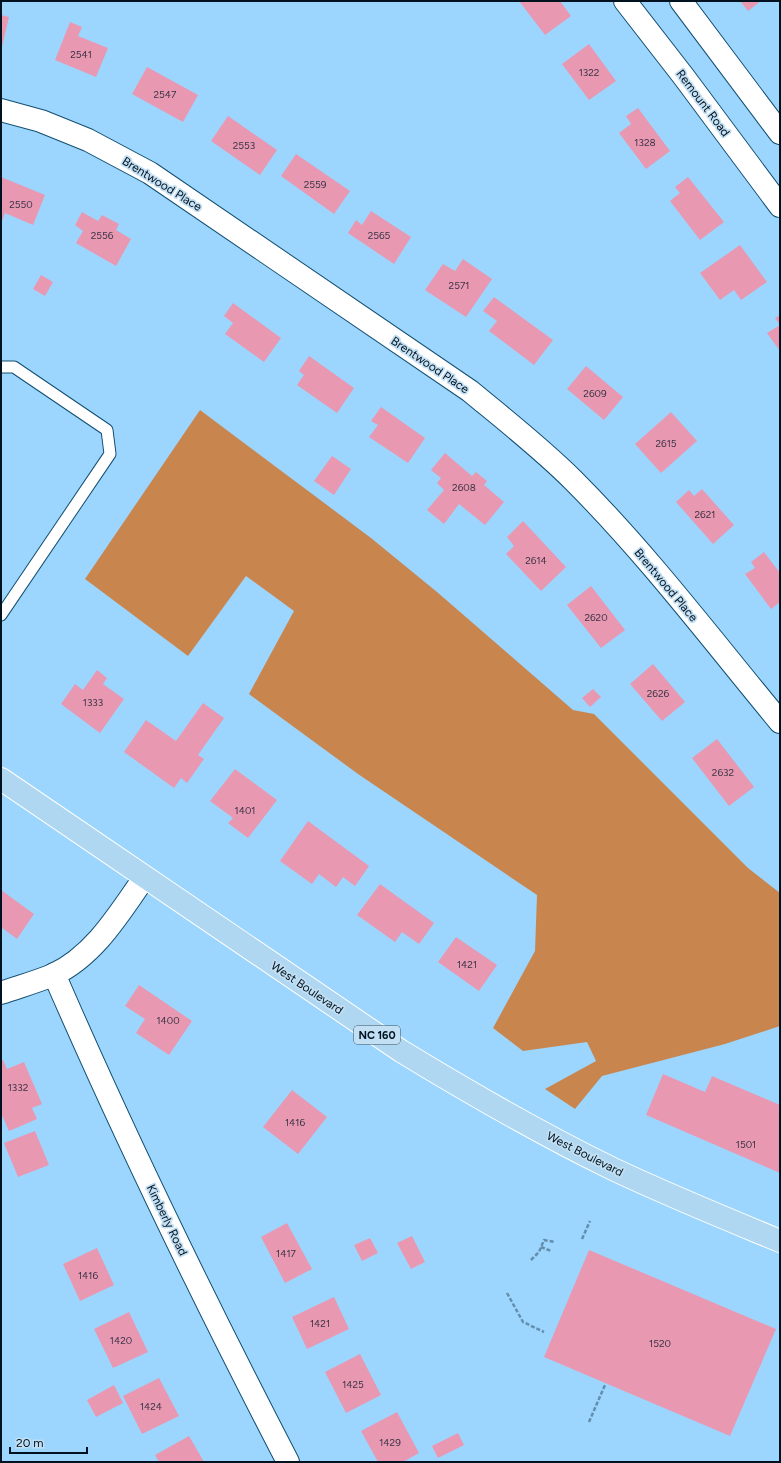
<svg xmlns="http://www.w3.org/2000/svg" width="781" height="1463" font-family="Figtree,sans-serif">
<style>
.forest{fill:#c9854e}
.building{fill:#e998b2}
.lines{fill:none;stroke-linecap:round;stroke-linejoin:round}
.lane-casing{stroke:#124e70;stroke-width:13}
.street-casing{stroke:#124e70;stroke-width:24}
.secondary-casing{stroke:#124e70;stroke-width:24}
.primary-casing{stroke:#fff;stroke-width:24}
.path{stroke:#638eac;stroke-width:2.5;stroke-dasharray:4 2;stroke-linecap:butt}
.lane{stroke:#fff;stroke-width:11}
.street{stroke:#fff;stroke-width:22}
.secondary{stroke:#fff;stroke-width:22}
.primary{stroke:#b0d7f1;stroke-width:22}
.labels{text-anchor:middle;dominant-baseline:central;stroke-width:3.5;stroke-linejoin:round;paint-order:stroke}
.number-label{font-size:10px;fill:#3a3444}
.shield{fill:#c3dff3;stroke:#3a505f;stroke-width:1}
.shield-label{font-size:11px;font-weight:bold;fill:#00121f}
.street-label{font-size:12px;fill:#00121f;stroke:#c3dff3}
</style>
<rect width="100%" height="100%" fill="#9cd6fe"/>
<polygon class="forest" points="200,410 371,538 437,592 573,710 594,714 748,868 780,893 780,1026 725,1044 602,1076 575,1109 545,1089 596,1061 587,1042 523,1051 493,1028 535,951 537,895 358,774 249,694 294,611 246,576 188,656 85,579"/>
<g class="building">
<polygon points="519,1 560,1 571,16 545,35"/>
<polygon points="740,1 761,1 748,11"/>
<polygon points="1,15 9,17 2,47 1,47"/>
<polygon points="70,22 82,27 78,36 108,48 96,77 55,60"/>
<polygon points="589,44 616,81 589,100 562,64"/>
<polygon points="147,67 198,95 183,122 132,94"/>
<polygon points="638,108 670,151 646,169 619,133 631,124 626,116"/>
<polygon points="228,116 277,150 260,175 211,141"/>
<polygon points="296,154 350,191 334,214 281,176"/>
<polygon points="1,177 45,195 33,225 5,213 1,224"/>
<polygon points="688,177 724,222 700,240 670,201 680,193 675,187"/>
<polygon points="371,211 411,237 394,264 348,233 356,220 362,225"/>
<polygon points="82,212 98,221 102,215 119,224 116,230 131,239 116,266 76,243 83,231 75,225"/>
<polygon points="740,245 767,282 741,300 734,290 720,300 700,273"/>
<polygon points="463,259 492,279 466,317 425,290 443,264 455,271"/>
<polygon points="41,275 53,282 45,296 33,289"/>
<polygon points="494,297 553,340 534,365 489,331 497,321 483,311"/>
<polygon points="233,303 281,338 264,362 225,334 233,323 224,316"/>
<polygon points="780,315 780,351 767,333 780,325 775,318"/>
<polygon points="309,356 354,388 337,413 297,385 304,375 299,371"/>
<polygon points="586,366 623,397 604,420 567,389"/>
<polygon points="381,407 425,438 408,463 369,437 378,425 371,421"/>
<polygon points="671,412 697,441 661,473 635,444"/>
<polygon points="445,453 472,476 476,472 487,481 484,485 504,502 485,525 459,504 444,524 427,510 444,490 437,483 441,478 431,470"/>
<polygon points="332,456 351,469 334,495 314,481"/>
<polygon points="702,489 734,525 713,544 676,502 689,490 694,496"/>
<polygon points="523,521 566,567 541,591 506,554 514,546 507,537"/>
<polygon points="764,552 780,573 780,602 771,609 745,574 755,568 751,562"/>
<polygon points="591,586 625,630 601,648 567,605"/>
<polygon points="653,664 685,702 662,721 630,684"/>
<polygon points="97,670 107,678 103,684 124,699 100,733 61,704 75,684 83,690"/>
<polygon points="593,689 601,697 590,707 582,698"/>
<polygon points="203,703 224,718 198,755 204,759 187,783 181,778 174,788 124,752 146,720 176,741"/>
<polygon points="717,739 754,787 729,806 692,758"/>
<polygon points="235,769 277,800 248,838 228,823 233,818 210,801"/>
<polygon points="308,821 369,866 355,886 343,877 336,887 319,874 312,884 280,861"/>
<polygon points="380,884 434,923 419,944 402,932 395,942 357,915"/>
<polygon points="1,890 34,914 17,939 1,927"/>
<polygon points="456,937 497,965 479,991 438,962"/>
<polygon points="139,985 192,1021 169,1055 136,1033 145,1019 125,1006"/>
<polygon points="3,1060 7,1069 24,1062 42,1104 32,1108 37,1119 9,1131 1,1113 1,1061"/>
<polygon points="663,1074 705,1092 712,1076 780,1105 780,1173 646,1115"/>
<polygon points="292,1090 327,1117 298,1154 263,1127"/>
<polygon points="35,1131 49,1165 18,1177 4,1143"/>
<polygon points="287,1223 312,1269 285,1283 261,1237"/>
<polygon points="412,1236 425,1262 411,1269 397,1243"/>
<polygon points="370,1238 378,1253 362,1261 354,1245"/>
<polygon points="97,1248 114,1285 80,1301 63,1264"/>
<polygon points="589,1250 776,1329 730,1436 544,1357"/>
<polygon points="334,1297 349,1329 307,1349 292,1317"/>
<polygon points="129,1312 148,1352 113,1368 94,1329"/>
<polygon points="360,1354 381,1395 346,1413 325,1372"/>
<polygon points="159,1378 179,1416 142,1434 123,1396"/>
<polygon points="114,1385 123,1403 96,1417 87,1400"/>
<polygon points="397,1412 419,1453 403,1462 378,1462 361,1431"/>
<polygon points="458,1433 464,1445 438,1458 432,1446"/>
<polygon points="189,1436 204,1462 159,1462 155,1455"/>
</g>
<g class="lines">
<defs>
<polyline id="lane" points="1,367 14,367 107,430 110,454 1,615"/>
<g id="street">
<path d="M1,110L41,121L88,140L150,173L470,391C505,420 541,448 573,480C648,555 712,640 780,722"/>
<path d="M54,974C126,1140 205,1302 288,1462"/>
<path d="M1,993C18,987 36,982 53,975C94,956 119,914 144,878"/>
</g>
<g id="secondary">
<polyline points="625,1 684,77 780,206"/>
<polyline points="681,1 780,133"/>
</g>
<path id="primary" d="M1,779L401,1051C470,1093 541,1134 613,1169C668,1195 724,1218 780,1241"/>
</defs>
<use href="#lane" class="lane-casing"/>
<use href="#street" class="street-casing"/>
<use href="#secondary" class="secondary-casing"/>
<use href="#primary" class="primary-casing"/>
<g class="path">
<polyline points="582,1239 590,1221"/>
<polyline points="541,1247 551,1251"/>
<polyline points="531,1260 539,1252 544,1240 555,1242"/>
<polyline points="507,1293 523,1322 544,1332"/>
<polyline points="589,1422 605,1385"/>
</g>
<use href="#lane" class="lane"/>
<use href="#street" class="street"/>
<use href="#secondary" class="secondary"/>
<use href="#primary" class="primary"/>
</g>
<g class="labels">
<g class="number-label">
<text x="81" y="54">2541</text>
<text x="589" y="72">1322</text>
<text x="165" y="94">2547</text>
<text x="645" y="142">1328</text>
<text x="244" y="145">2553</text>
<text x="315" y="184">2559</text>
<text x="21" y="204">2550</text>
<text x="102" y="235">2556</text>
<text x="379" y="235">2565</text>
<text x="459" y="285">2571</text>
<text x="595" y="393">2609</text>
<text x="666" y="443">2615</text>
<text x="464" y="487">2608</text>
<text x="705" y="514">2621</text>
<text x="536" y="560">2614</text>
<text x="596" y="617">2620</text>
<text x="658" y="693">2626</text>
<text x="93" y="702">1333</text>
<text x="723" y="772">2632</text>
<text x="245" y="810">1401</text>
<text x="467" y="964">1421</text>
<text x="168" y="1020">1400</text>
<text x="18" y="1087">1332</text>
<text x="295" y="1122">1416</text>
<text x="746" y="1144">1501</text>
<text x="286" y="1253">1417</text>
<text x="88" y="1275">1416</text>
<text x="320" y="1323">1421</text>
<text x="121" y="1340">1420</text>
<text x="660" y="1343">1520</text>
<text x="353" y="1384">1425</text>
<text x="151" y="1406">1424</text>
<text x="390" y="1442">1429</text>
</g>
<rect class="shield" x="354" y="1026" width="46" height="18" rx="3"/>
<g class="shield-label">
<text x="377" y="1035">NC 160</text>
</g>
<g class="street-label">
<text transform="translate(703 103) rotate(53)">Remount Road</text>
<text transform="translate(162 184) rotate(32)">Brentwood Place</text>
<text transform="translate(430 365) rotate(34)">Brentwood Place</text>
<text transform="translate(666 585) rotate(50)">Brentwood Place</text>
<text transform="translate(307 988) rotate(34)">West Boulevard</text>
<text transform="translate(585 1154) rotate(27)">West Boulevard</text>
<text transform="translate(167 1220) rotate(64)">Kimberly Road</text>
</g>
</g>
<rect width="781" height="1463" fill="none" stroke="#00121f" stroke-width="4"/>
<path d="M10 1447v6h77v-6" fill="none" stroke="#00121f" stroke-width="2"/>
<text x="16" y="1447" font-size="12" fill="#00121f" stroke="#c3dff3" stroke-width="3" paint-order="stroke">20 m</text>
</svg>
